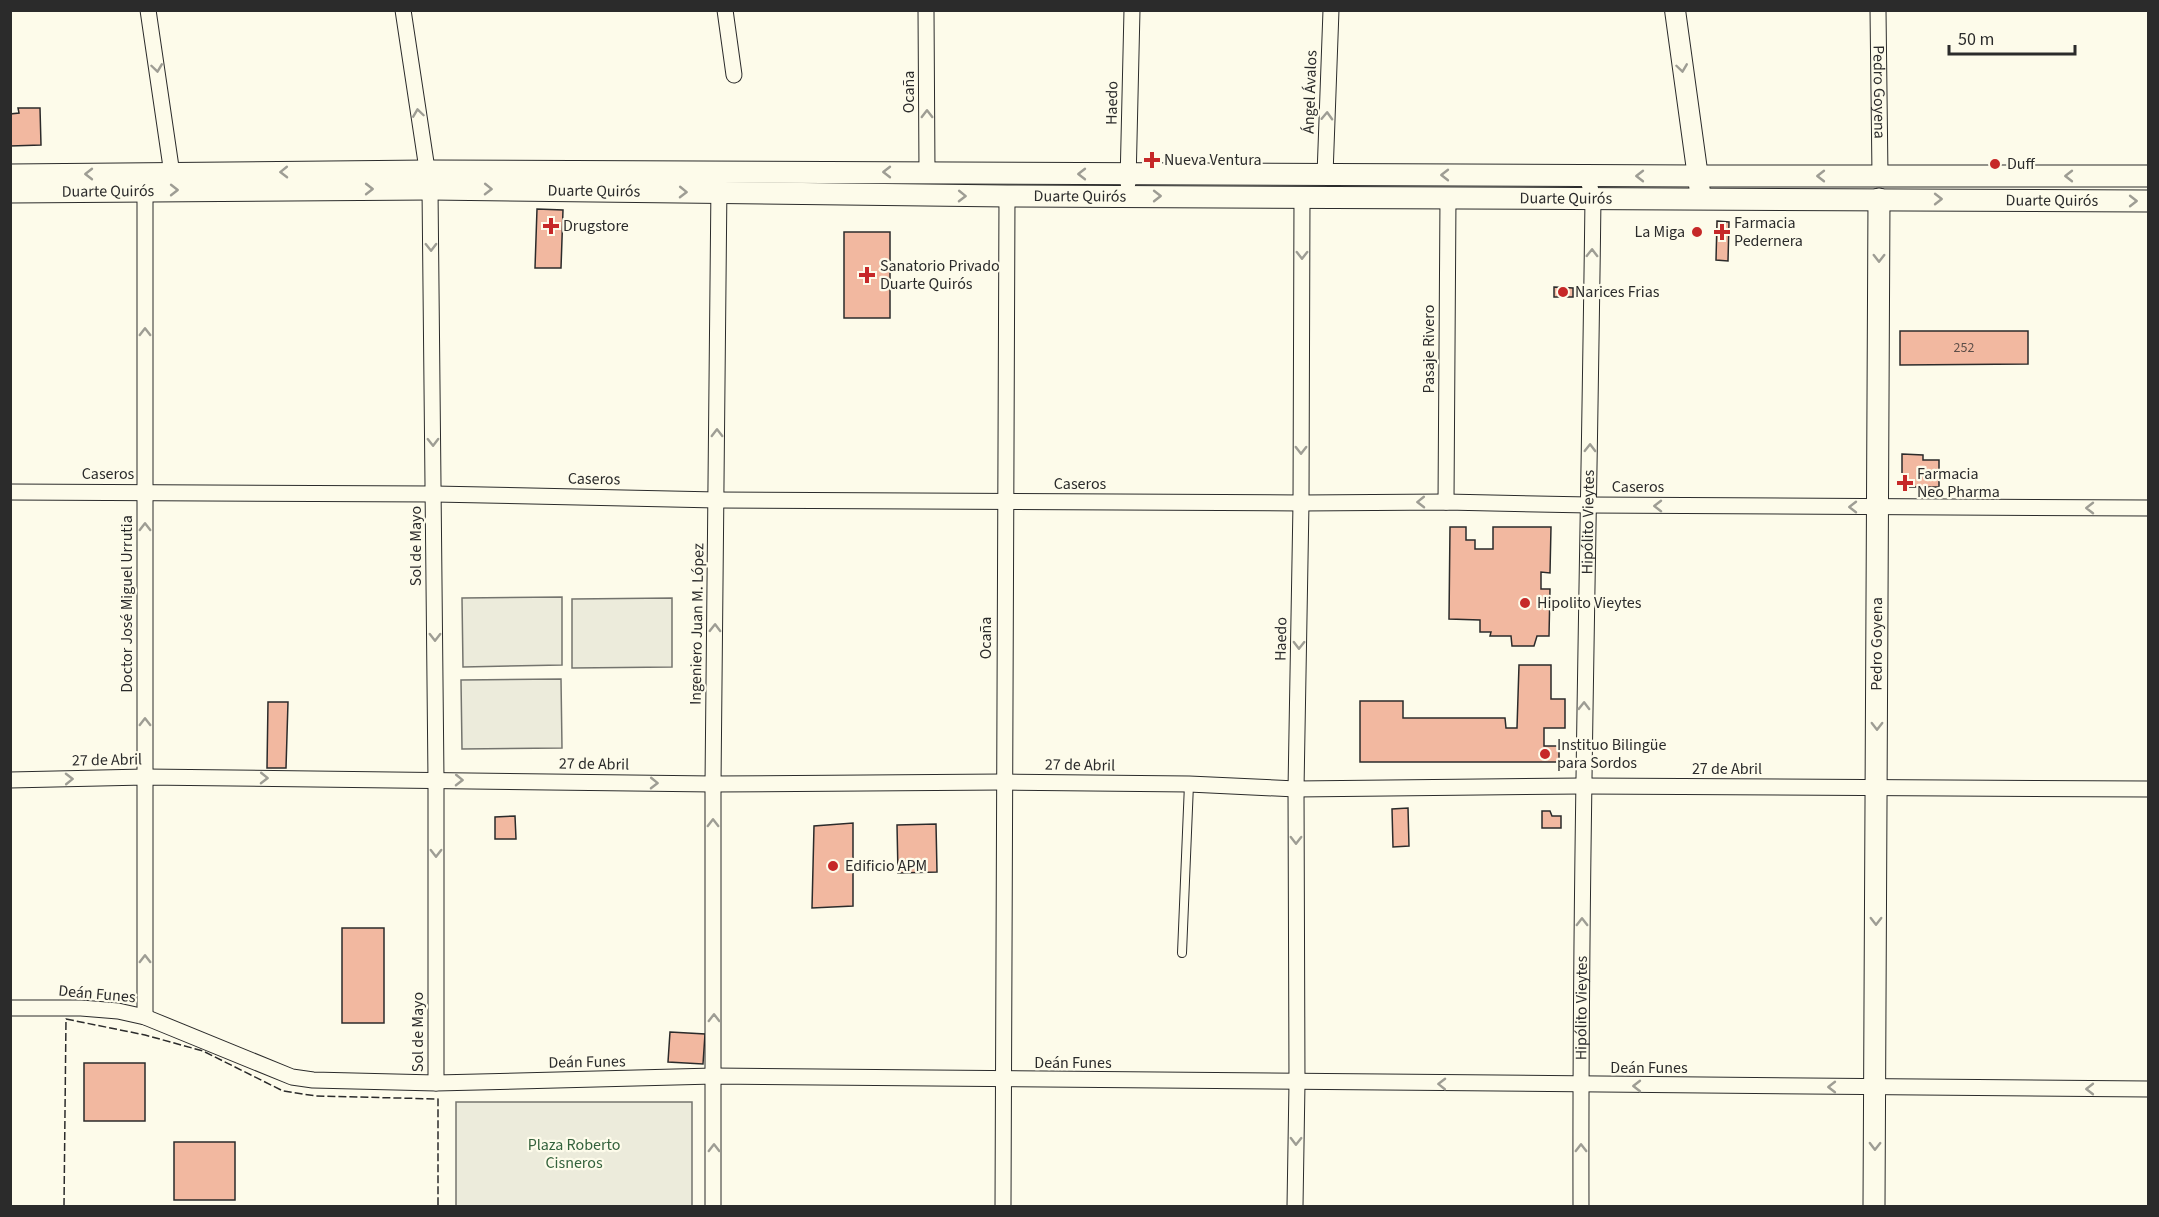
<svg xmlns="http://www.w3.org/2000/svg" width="2159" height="1217" font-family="'Source Sans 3',sans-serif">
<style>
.green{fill:#ecebdb;stroke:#74746e;stroke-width:1.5}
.building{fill:#f2b8a0;stroke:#2b2b2b;stroke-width:1.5}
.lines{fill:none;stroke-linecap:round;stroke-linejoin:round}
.service-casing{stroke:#2b2b2b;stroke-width:10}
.minor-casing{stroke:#2b2b2b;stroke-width:17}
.tertiary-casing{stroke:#2b2b2b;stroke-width:22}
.secondary-casing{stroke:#2b2b2b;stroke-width:23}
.service{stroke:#fdfbea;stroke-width:8}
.minor{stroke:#fdfbea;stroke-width:15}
.tertiary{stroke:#fdfbea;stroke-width:20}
.secondary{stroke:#fdfbea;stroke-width:21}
.fence{stroke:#2b2b2b;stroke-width:1.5;stroke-dasharray:8 3;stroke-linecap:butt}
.oneway{stroke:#9e9d94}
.poi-dot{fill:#c62828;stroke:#fdfbea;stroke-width:2}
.labels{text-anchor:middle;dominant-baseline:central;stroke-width:4.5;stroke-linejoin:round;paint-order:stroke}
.number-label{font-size:14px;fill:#5d4e48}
.street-label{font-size:16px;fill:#2b2b2b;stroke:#fdfbea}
.poi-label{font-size:16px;fill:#2b2b2b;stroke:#fdfbea;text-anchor:start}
.park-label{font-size:16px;fill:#34623c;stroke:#fdfbea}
</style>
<rect width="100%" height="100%" fill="#fdfbea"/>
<g class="green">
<polygon points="562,597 562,665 463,667 462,598"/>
<polygon points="672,598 672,667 572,668 572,599"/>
<polygon points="561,679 562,748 462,749 461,680"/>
<rect x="456" y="1102" width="236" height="104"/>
</g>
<g class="building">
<polygon points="18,108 40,108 41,145 10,146 10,114 19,113"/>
<polygon points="537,209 563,210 561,268 535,268"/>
<polygon points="1717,221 1729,222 1728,261 1716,260"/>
<rect x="844" y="232" width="46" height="86"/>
<polygon points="1554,287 1573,288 1573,297 1554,297"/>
<polygon points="1900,331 2028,331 2028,364 1900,365"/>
<polygon points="1902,454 1923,455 1923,460 1939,460 1939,487 1902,487"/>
<polygon points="1450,527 1466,527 1466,540 1475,540 1475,549 1493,549 1493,527 1551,527 1550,573 1541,572 1541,589 1550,589 1549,636 1537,636 1534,646 1512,646 1511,636 1490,636 1491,632 1480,632 1480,620 1449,619"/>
<polygon points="1519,665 1551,665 1551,699 1565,699 1565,728 1544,728 1544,746 1559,746 1559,762 1360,762 1360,701 1403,701 1403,718 1505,718 1506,728 1517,728"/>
<polygon points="268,702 288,702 286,768 267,768"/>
<polygon points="1408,808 1409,846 1393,847 1392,809"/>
<polygon points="1542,811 1550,811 1552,816 1561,816 1561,828 1542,828"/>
<polygon points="515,816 516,839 495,839 495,817"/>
<polygon points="853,823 853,906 812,908 814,826"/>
<polygon points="936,824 937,872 898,873 897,825"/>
<rect x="342" y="928" width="42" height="95"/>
<polygon points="670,1032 705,1034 703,1064 668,1062"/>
<rect x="84" y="1063" width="61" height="58"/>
<rect x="174" y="1142" width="61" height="58"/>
</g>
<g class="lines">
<defs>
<polyline id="service" points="1182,953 1189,784"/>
<g id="minor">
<polyline points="148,10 172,174"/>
<polyline points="403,10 430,189 436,780 436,1083"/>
<polyline points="725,10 734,75"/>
<polyline points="926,10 927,172"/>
<path id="s1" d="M1878,10L1880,176"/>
<polyline points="1325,175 1331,10"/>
<polyline points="1128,183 1132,10"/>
<polyline points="145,191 145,1017"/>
<polyline points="10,492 434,494 717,500 1301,503 1446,502 1589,505 2148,508"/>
<polyline points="1446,502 1448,197"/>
<polyline points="10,780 145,777 713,784 1003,782 1189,784 1296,789 1583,786 2148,789"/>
<polyline points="10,1008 81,1008 118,1011 145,1017 292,1077 313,1080 436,1083 714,1076 2148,1089"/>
<polyline points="713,1206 713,784 719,183"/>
<polyline points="1003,1206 1007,196"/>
<polyline points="1295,1206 1297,1083 1296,789 1301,503 1302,197"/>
<path id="s2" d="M1581,1206C1580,870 1589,534 1593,198L1587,176"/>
</g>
<polyline id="tertiary" points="1675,10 1700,192"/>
<g id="secondary">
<polyline points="10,175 427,171 1699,176 2148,176"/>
<path id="s3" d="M10,192L430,189L1007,196L2148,201"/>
<path id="s4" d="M1874,1206L1879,199"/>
</g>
</defs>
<use href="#service" class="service-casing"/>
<use href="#minor" class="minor-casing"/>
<use href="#tertiary" class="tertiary-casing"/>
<use href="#secondary" class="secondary-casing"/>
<use href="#service" class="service"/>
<use href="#minor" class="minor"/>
<use href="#tertiary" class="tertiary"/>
<use href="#secondary" class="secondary"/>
<polyline class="fence" points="64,1206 66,1019 145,1035 203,1051 283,1091 316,1096 438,1099 438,1206"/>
</g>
<defs><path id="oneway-chevron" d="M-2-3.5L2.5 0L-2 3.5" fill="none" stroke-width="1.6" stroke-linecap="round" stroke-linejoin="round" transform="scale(1.5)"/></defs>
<g class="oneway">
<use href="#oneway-chevron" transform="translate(157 68) rotate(82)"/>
<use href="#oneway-chevron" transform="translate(1682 68) rotate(82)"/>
<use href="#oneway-chevron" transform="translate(418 113) rotate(-98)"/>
<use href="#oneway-chevron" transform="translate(927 114) rotate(-90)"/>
<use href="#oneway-chevron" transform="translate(1327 116) rotate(-88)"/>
<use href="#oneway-chevron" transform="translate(284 172) rotate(179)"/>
<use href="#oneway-chevron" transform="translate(887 172) rotate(-180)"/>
<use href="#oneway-chevron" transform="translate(89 174) rotate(180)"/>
<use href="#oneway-chevron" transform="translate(1082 174) rotate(-180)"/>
<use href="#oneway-chevron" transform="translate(1445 175) rotate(-180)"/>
<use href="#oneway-chevron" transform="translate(1640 176) rotate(-180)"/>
<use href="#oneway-chevron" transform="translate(1821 176) rotate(180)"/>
<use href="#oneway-chevron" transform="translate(2069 176) rotate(-180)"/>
<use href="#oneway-chevron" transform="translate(369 189)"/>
<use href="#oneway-chevron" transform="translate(488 189) rotate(1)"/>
<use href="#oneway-chevron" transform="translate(174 190)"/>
<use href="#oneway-chevron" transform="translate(683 192) rotate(1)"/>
<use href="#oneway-chevron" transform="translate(962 196) rotate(1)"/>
<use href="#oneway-chevron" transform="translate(1157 196)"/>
<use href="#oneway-chevron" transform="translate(1938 199)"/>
<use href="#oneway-chevron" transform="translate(2133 201)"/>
<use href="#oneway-chevron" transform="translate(431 247) rotate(89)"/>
<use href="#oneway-chevron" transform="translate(1592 253) rotate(-89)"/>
<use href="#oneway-chevron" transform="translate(1302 255) rotate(90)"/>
<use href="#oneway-chevron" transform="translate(1879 258) rotate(90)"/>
<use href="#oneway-chevron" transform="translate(145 332) rotate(-90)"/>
<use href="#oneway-chevron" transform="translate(717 433) rotate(-90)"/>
<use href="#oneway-chevron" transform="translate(433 442) rotate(89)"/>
<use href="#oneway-chevron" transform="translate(1590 448) rotate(-89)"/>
<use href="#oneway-chevron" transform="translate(1301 450) rotate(90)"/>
<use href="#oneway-chevron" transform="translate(1421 502) rotate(179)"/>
<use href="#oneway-chevron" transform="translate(1658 506) rotate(-180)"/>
<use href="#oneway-chevron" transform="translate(1853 507) rotate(-180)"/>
<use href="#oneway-chevron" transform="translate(2090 508) rotate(-180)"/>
<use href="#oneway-chevron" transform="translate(145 527) rotate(-90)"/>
<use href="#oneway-chevron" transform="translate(715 628) rotate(-89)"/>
<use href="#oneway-chevron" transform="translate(435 637) rotate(90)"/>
<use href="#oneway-chevron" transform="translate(1299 645) rotate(91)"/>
<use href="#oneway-chevron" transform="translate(1584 706) rotate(-89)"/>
<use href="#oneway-chevron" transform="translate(145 722) rotate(-90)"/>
<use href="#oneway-chevron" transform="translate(1877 726) rotate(90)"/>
<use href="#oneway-chevron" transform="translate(264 778) rotate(1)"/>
<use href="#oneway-chevron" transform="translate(69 779) rotate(-1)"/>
<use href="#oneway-chevron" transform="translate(459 780) rotate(1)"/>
<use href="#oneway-chevron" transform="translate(654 783) rotate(1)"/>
<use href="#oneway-chevron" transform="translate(713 823) rotate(-90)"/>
<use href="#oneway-chevron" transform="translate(1296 840) rotate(90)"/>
<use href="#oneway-chevron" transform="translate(436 853) rotate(90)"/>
<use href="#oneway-chevron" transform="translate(1876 921) rotate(90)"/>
<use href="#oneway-chevron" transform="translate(1582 922) rotate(-90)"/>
<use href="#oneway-chevron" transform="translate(145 959) rotate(-90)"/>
<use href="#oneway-chevron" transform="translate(714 1018) rotate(-90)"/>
<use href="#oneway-chevron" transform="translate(1442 1084) rotate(-179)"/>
<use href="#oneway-chevron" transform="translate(1637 1086) rotate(-180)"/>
<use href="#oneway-chevron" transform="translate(1832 1087) rotate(-180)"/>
<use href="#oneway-chevron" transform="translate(2090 1089) rotate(-180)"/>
<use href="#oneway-chevron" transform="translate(1296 1141) rotate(91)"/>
<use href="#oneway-chevron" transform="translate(1875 1146) rotate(91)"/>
<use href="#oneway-chevron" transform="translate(714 1148) rotate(-90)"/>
<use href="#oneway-chevron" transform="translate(1581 1148) rotate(-90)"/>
</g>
<g class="poi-dot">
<path d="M1149 151h6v6h6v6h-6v6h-6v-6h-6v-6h6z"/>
<circle cx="1995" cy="164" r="6"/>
<path d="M548 217h6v6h6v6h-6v6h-6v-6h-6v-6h6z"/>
<circle cx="1697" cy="232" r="6"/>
<path d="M1719 223h6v6h6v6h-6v6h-6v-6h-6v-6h6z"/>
<path d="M864 266h6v6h6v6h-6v6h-6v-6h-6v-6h6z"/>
<circle cx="1563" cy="292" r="6"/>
<path d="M1902 474h6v6h6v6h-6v6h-6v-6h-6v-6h6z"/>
<circle cx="1525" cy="603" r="6"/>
<circle cx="1545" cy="754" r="6"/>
<circle cx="833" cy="866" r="6"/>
</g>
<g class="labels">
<g class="number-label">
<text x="1964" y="348">252</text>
</g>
<g class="street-label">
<text transform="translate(909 92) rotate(-90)">Ocaña</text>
<text transform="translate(1310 92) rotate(-88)">Ángel Ávalos</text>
<text stroke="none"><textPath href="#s1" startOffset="82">Pedro Goyena</textPath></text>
<text transform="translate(1112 103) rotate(-89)">Haedo</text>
<text stroke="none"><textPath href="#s3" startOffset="98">Duarte Quirós</textPath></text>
<text stroke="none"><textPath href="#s3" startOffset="584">Duarte Quirós</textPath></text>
<text stroke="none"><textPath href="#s3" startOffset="1070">Duarte Quirós</textPath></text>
<text stroke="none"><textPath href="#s3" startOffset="1556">Duarte Quirós</textPath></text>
<text stroke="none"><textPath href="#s3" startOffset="2042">Duarte Quirós</textPath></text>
<text transform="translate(1429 349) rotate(-90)">Pasaje Rivero</text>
<text x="108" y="474">Caseros</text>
<text transform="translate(594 479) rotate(1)">Caseros</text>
<text x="1080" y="484">Caseros</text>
<text x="1638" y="487">Caseros</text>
<text stroke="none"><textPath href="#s2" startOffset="684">Hipólito Vieytes</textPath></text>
<text transform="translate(416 546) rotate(-90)">Sol de Mayo</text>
<text transform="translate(127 604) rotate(-90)">Doctor José Miguel Urrutia</text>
<text transform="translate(697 624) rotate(-89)">Ingeniero Juan M. López</text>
<text transform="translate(986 638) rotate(-90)">Ocaña</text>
<text transform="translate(1281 639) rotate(-89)">Haedo</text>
<text stroke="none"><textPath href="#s4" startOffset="562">Pedro Goyena</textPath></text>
<text transform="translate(107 760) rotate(-1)">27 de Abril</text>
<text transform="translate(594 764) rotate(1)">27 de Abril</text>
<text transform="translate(1080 765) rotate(1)">27 de Abril</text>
<text x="1727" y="769">27 de Abril</text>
<text transform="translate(97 994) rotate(5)">Deán Funes</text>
<text stroke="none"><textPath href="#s2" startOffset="198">Hipólito Vieytes</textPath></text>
<text transform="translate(418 1032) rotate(-90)">Sol de Mayo</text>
<text transform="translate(587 1062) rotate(-1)">Deán Funes</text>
<text x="1073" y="1063">Deán Funes</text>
<text x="1649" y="1068">Deán Funes</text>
</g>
<g class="poi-label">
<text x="1164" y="160">Nueva Ventura</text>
<text x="2007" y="164">Duff</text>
<text x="1734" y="223">Farmacia<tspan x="1734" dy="18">Pedernera</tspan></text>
<text x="563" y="226">Drugstore</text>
<text x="1685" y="232" text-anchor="end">La Miga</text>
<text x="880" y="266">Sanatorio Privado<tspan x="880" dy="18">Duarte Quirós</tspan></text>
<text x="1575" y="292">Narices Frias</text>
<text x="1917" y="474">Farmacia<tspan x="1917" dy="18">Neo Pharma</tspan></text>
<text x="1537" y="603">Hipolito Vieytes</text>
<text x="1557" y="745">Instituo Bilingüe<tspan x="1557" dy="18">para Sordos</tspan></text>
<text x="845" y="866">Edificio APM</text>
</g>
<g class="park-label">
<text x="574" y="1145">Plaza Roberto<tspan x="574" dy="18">Cisneros</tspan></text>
</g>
</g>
<rect width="2159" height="1217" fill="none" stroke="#2b2b2b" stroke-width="24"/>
<path d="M1949 45v9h126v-9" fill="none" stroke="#2b2b2b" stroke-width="3"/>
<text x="1958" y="45" font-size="18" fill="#2b2b2b" stroke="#fdfbea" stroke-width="4.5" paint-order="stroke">50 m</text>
</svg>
